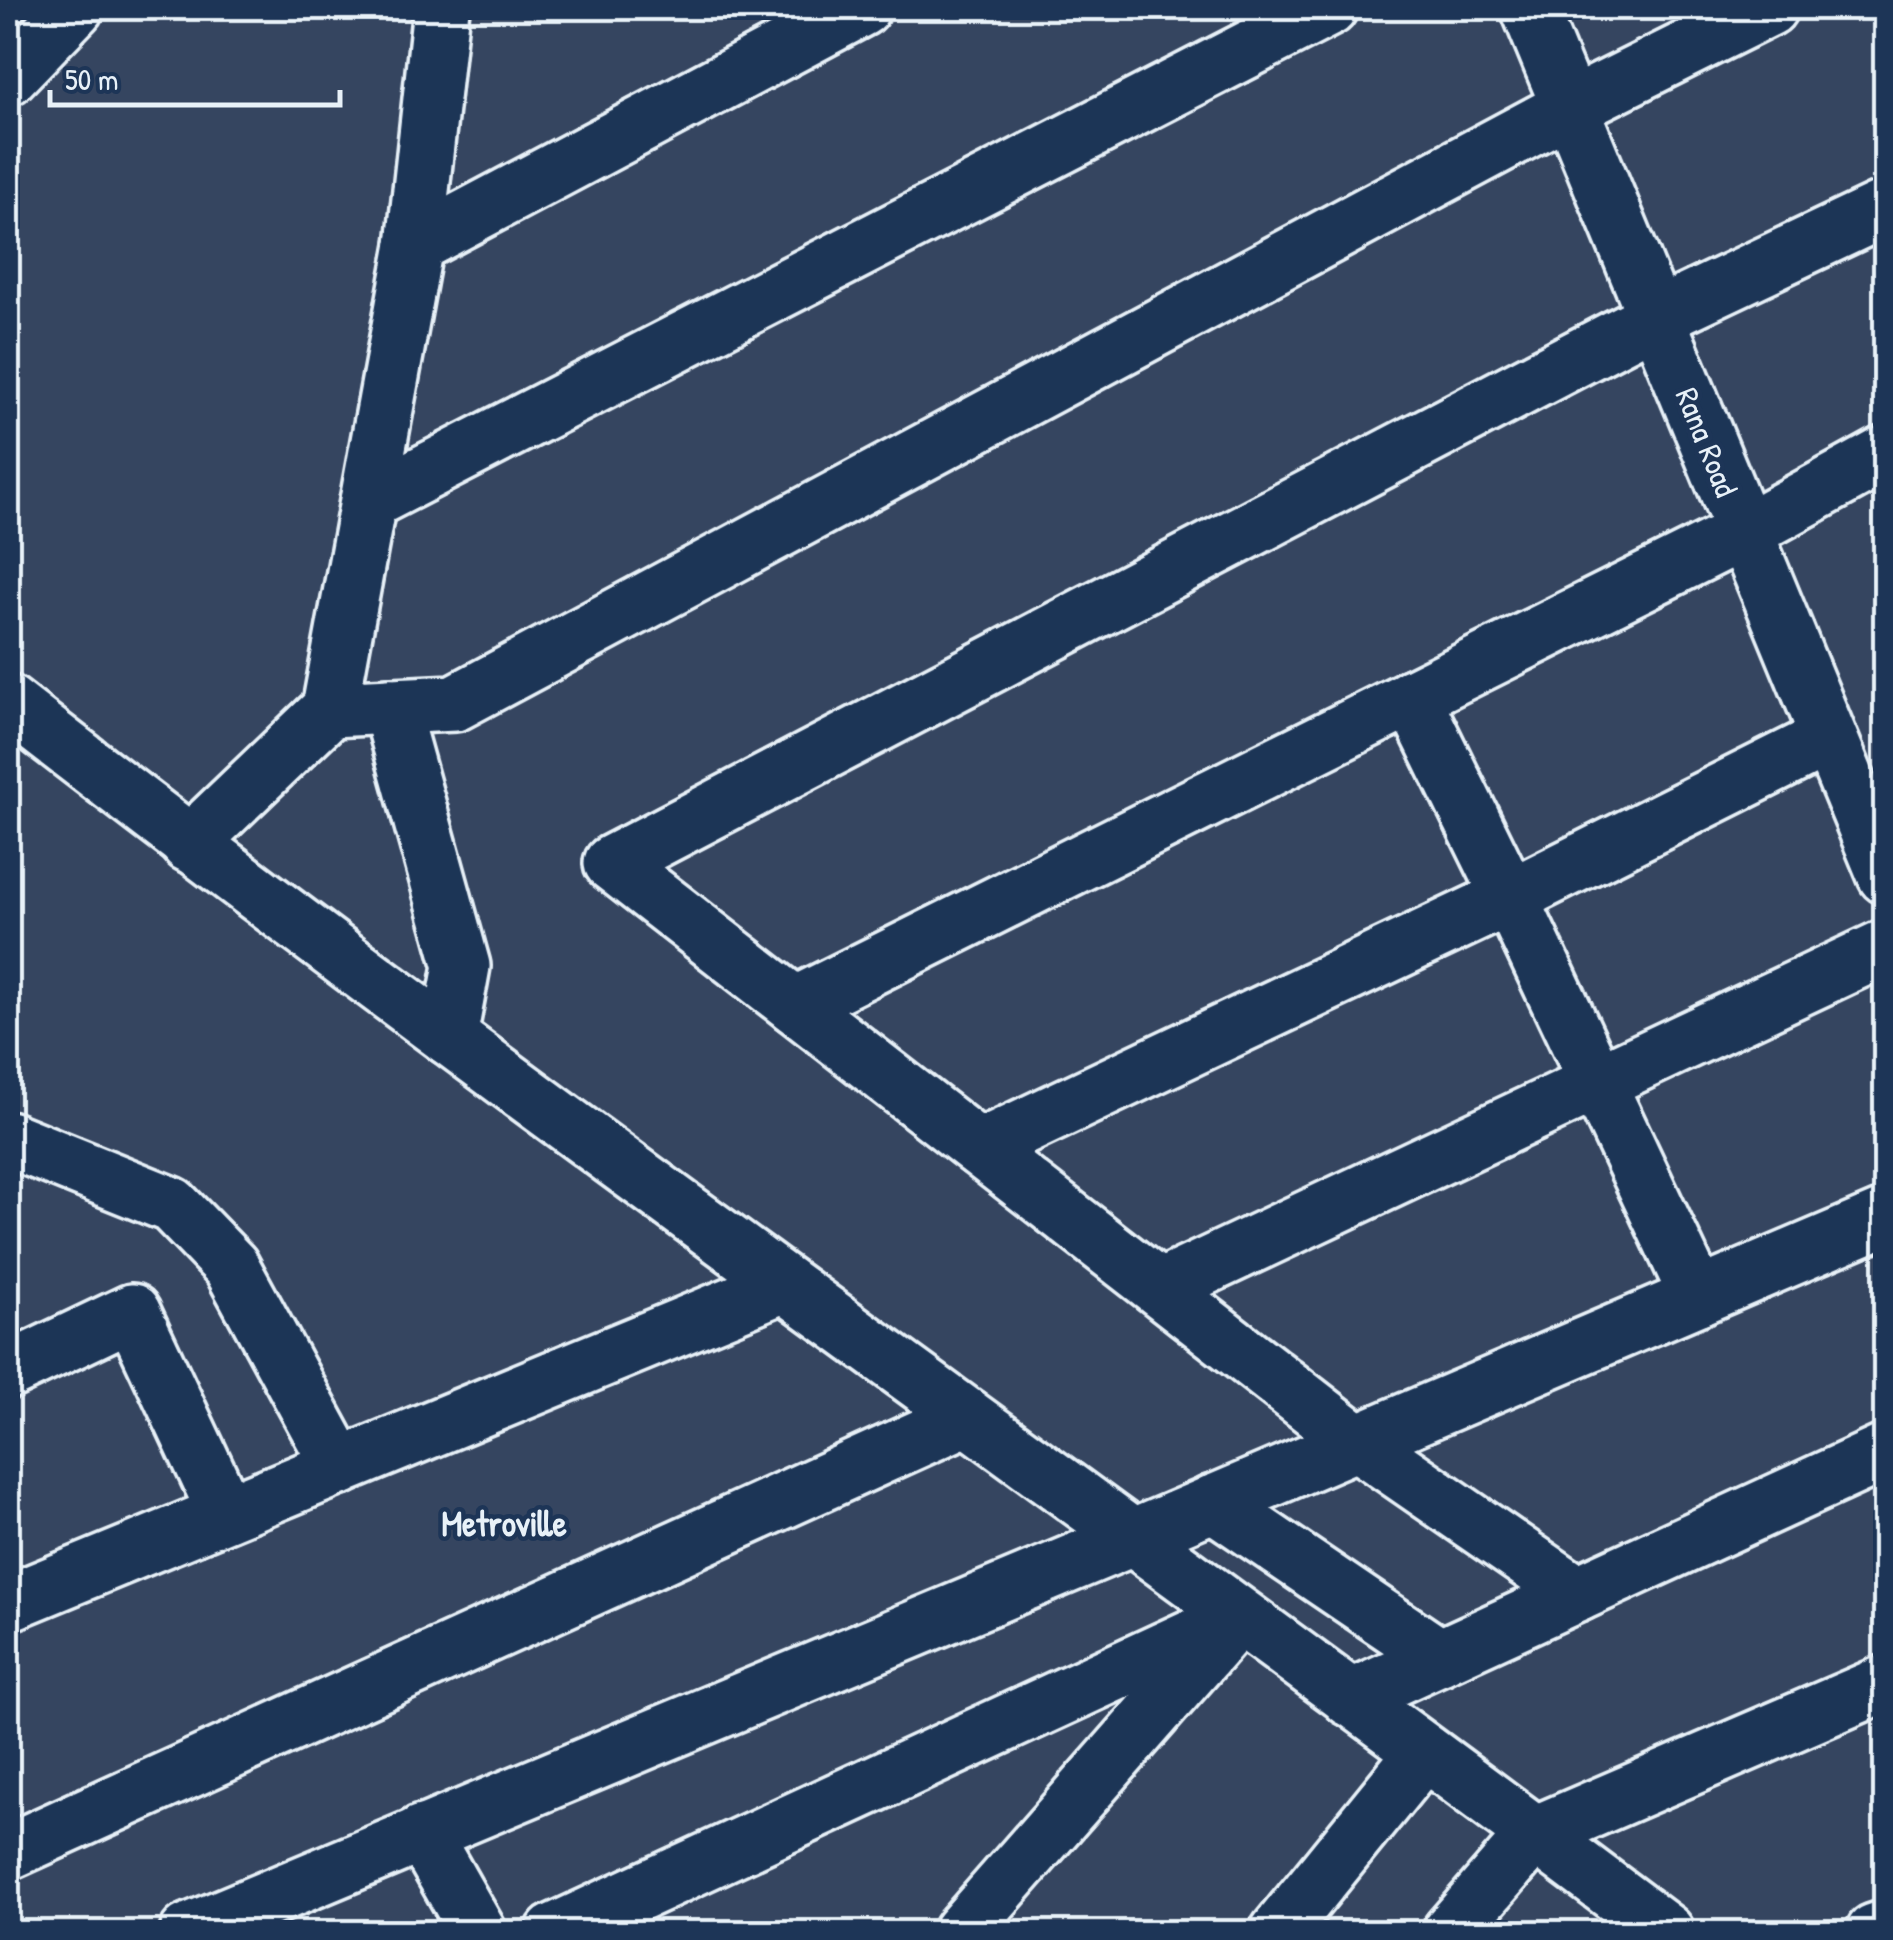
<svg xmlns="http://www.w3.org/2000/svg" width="1893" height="1940" font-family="'Patrick Hand',sans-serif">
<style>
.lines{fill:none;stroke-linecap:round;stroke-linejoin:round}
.minor-casing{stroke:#e8f1f8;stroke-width:62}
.minor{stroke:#1d3557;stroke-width:55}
.labels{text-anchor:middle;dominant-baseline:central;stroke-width:9;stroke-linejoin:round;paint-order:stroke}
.street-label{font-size:32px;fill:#e8f1f8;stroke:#1d3557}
.neighbourhood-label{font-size:35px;font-weight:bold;fill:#e8f1f8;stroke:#1d3557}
</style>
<rect width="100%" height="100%" fill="#354560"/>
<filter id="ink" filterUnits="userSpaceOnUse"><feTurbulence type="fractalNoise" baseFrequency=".01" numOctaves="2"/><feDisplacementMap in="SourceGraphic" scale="20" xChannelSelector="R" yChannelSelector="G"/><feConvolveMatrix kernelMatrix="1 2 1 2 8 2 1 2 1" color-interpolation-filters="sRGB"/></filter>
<g filter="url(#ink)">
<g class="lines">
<defs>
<g id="minor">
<polyline points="1529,8 1886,876"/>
<polyline points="8,77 75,8"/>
<polyline points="415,245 862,8"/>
<polyline points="368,502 1329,8"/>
<polyline points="1412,697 1510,897 1698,1297"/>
<path d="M8,703C552,1125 1117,1518 1666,1932"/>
<polyline points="390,706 462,966 449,1037"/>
<polyline points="330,709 415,245 441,8"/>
<polyline points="189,844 330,709 455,703 1570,107 1769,8"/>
<polyline points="795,1005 1744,532 1886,454"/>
<polyline points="8,1139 172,1205 231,1266 340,1467"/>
<polyline points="979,1148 1510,897 1828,738"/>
<polyline points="1160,1288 1886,947"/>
<polyline points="8,1371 132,1312 226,1513"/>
<polyline points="1213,1503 1440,1657"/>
<polyline points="1577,1594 1357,1442 612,863 1656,317 1886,208"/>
<polyline points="8,1603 784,1284"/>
<polyline points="1350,1698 1886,1452"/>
<polyline points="422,1833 478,1932"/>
<polyline points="8,1852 967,1417"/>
<polyline points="188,1932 1132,1538 1886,1217"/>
<polyline points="554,1932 1238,1616"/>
<polyline points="961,1932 1227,1629"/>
<polyline points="1278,1932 1424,1752"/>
<polyline points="1450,1932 1535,1834 1886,1683"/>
<polyline points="1874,1932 1886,1928"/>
</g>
</defs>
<use href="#minor" class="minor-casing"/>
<use href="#minor" class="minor"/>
</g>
</g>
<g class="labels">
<g class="street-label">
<text transform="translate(1707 442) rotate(68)">Rana Road</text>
</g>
<g class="neighbourhood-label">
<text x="504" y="1523">Metroville</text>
</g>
</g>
<rect width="1893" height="1940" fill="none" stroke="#1d3557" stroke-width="40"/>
<rect x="20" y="20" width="1853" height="1900" fill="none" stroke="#e8f1f8" stroke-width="4" filter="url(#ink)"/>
<path d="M50 90v15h290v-15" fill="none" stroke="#e8f1f8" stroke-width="5"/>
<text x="65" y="90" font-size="30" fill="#e8f1f8" stroke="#1d3557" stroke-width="8" paint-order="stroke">50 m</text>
</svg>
